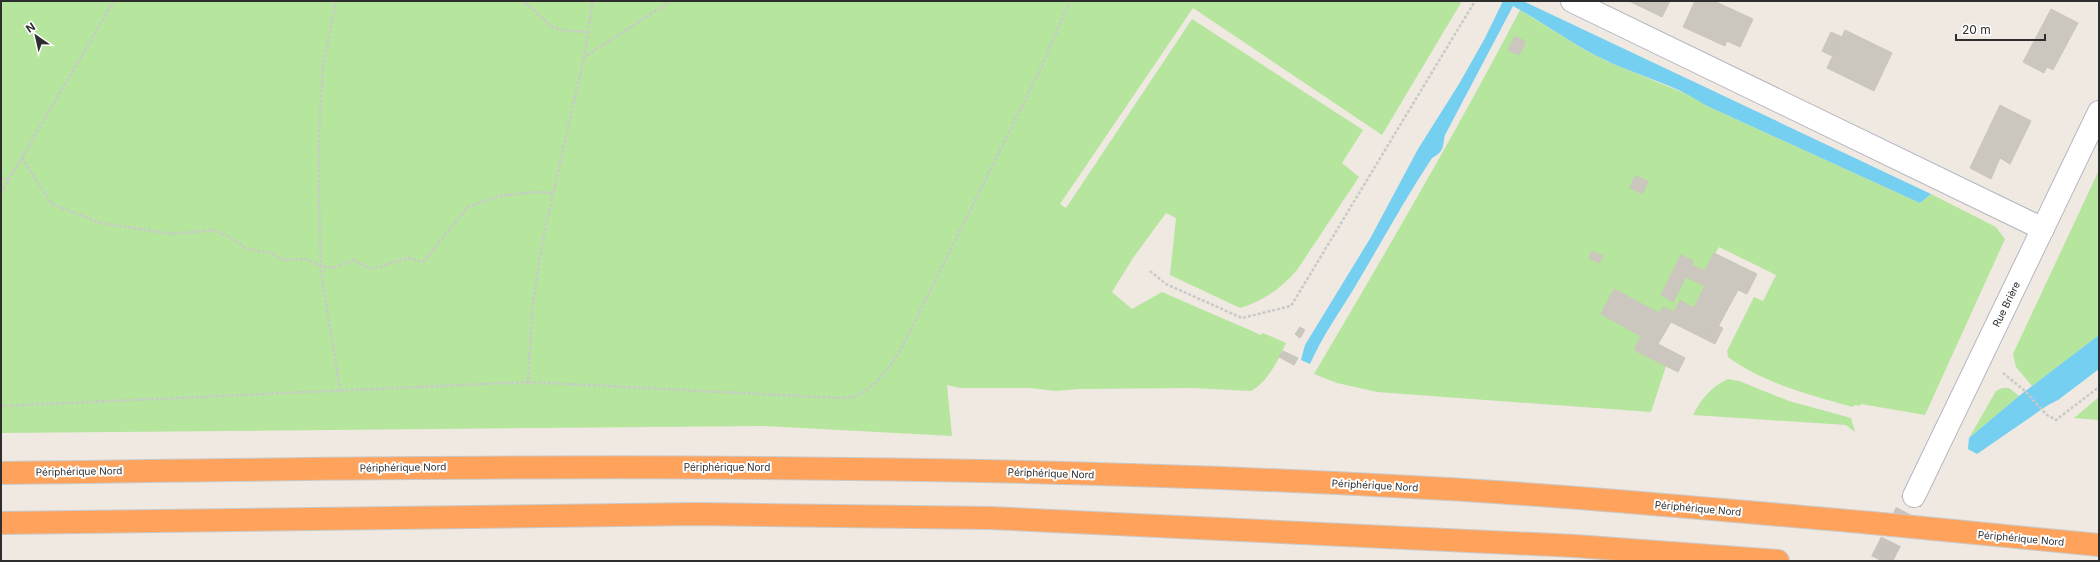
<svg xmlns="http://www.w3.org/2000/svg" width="2100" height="562" font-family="Inter,sans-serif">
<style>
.green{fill:#b6e59e}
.water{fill:#75cff0}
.building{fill:#cbc7bf;stroke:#cbc5ba}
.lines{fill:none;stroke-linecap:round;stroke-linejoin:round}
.minor-tunnel{stroke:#c8c4bd;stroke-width:22;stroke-dasharray:22 11;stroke-linecap:butt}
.minor-casing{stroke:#b4b7c1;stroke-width:24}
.highway-casing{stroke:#c9c9c9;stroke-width:24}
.path{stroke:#c9c9c9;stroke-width:2.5;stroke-dasharray:3 2;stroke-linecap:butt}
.minor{stroke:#fff;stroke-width:22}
.highway{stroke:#ffa35c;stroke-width:22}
.highway-bridge-casing{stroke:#c9c9c9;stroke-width:24;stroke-linecap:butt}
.highway-bridge{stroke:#ffa35c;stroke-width:22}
.labels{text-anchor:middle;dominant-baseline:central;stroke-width:4;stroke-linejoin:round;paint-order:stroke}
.street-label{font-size:10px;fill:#2e2e2e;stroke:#fff}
</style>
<rect width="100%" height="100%" fill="#efe9e1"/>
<g class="green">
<path d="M1,1H1462L1382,135L1193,8L1060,204L1066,208L1192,19L1363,130L1342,163L1359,177L1297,270C1283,287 1262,302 1240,308L1170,275L1176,218L1166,213L1133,258L1112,292L1132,309L1162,292L1261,335L1263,333L1284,342L1286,343C1279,359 1267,383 1251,391L1193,388L1079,389L1055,391L1031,388H960L947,385L952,436L765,426L1,433Z"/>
<path d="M1520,10L1580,47L1606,61L1694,97L1705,105L1920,203L1931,194L1996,227L2005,239L1925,415L1861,404L1860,406L1854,405L1853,407C1811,395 1765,384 1728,357L1727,351L1754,297L1763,301L1776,275L1719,247L1705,271L1692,265L1693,261L1681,255L1661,295L1673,301L1686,277L1705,286L1694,308L1680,301L1674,312L1659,313L1614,289L1601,314L1641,336L1634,350L1666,366L1651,412L1377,392L1337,383L1314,374C1385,254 1455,134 1520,10Z"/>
<polygon points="2099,170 2099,335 2032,386 2016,367 2013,354"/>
<path d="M1728,379L1739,381L1789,401L1851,418L1855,432L1846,425L1693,415C1701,399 1711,387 1728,379Z"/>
<polygon points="2002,388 2009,388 2019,396 1969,438 1996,391"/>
<polygon points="2099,397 2099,420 2074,418"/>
</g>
<g class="water">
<path d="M1503,1H1523L1931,194L1920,203L1705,105C1675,84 1638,76 1605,60C1573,45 1544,23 1513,6L1445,135C1442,147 1445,151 1432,158C1405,199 1381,243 1356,285C1340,312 1322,336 1310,364L1301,360L1305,345L1371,237L1418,149L1459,84L1485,38Z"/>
<polygon points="2099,335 2099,369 2058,400 2048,405 1977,454 1968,449 1969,438 2019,396"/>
</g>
<g class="building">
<polygon points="1629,1 1670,1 1662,17"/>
<polygon points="1695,1 1714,1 1753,19 1740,47 1727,41 1725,46 1683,27"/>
<polygon points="2051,9 2078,23 2053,70 2047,67 2044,73 2023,62"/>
<polygon points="1845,30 1892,53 1874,91 1827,68"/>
<polygon points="1831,32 1842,37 1832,56 1822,51"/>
<polygon points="1515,36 1526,42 1519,55 1508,50"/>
<polygon points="2000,105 2031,121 2010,164 2000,158 1991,179 1970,168"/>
<polygon points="1635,176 1648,181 1643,194 1630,188"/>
<polygon points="1592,251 1603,256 1599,263 1589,258"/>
<polygon points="1714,253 1757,274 1747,294 1738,290 1718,327 1712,324 1705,339 1671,322 1658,344 1685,358 1678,372 1634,350 1641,336 1601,314 1614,289 1659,313 1663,307 1674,312 1680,300 1694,308 1705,286 1686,277 1673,302 1661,295 1681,255 1693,261 1692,265 1705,271"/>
<polygon points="1712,324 1723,328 1715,344 1705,339"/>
<polygon points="1300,327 1305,330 1300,338 1295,334"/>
<polygon points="1283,351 1298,358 1294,365 1279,357"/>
</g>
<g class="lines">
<polyline class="minor-tunnel" points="1881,561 1914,496"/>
<defs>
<g id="minor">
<polyline points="1572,1 2043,229"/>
<polyline points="1914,496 2099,112"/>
</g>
<g id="highway">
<path d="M1,473C465,466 929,461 1393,486C1553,494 1712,509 1872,523"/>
<polyline points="1,523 697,514 990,518 1575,546 1778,561"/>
<polyline points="1934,529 2099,545"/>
</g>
</defs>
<use href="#minor" class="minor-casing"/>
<use href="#highway" class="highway-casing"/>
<g class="path">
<polyline points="336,1 323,67 319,132 319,199 321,270 340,390"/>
<polyline points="521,1 526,3 552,27 562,30 588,32"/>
<polyline points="593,1 584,57 671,1"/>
<polyline points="22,158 52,204 101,223 172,234 214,230 229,237 247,249 271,253 283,260 305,259 321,266 333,268 353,260 372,269 408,258 423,262 468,207 499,196 536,192 554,193"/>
<polyline points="1,179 9,179"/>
<polyline points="1,193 114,1"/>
<polyline points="1150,271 1166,284 1242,318 1291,306 1475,1"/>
<polyline points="2003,373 2025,391 2047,415 2056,420 2099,387"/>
<path d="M528,382L839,398C845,397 853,398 858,395C878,385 891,365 902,347L1040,70L1070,1"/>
<polyline points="1,406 528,382 533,301 542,243 584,57"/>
</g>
<use href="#minor" class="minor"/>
<use href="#highway" class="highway"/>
<defs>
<polyline id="highway-bridge" points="1872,523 1934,529"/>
</defs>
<use href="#highway-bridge" class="highway-bridge-casing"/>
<use href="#highway-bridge" class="highway-bridge"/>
</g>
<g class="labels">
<g class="street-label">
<text transform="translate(2006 304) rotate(-64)">Rue Brière</text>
<text transform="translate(403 467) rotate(-1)">Périphérique Nord</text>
<text x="727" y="467">Périphérique Nord</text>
<text transform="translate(79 471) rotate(-1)">Périphérique Nord</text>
<text transform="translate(1051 473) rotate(2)">Périphérique Nord</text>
<text transform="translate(1375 485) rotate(3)">Périphérique Nord</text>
<text transform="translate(1698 508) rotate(5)">Périphérique Nord</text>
<text transform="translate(2021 538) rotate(5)">Périphérique Nord</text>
</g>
</g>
<rect width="2100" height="562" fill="none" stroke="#2e2e2e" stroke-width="4"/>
<g transform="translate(36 36) rotate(326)" stroke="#ffffff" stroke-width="3" paint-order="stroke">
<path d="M0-3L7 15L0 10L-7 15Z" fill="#2e2e2e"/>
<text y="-6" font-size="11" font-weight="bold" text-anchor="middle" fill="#2e2e2e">N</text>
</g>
<path d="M1956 34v6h89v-6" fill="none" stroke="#2e2e2e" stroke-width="2"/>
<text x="1962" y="34" font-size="12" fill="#2e2e2e" stroke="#ffffff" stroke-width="3" paint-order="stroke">20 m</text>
</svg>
